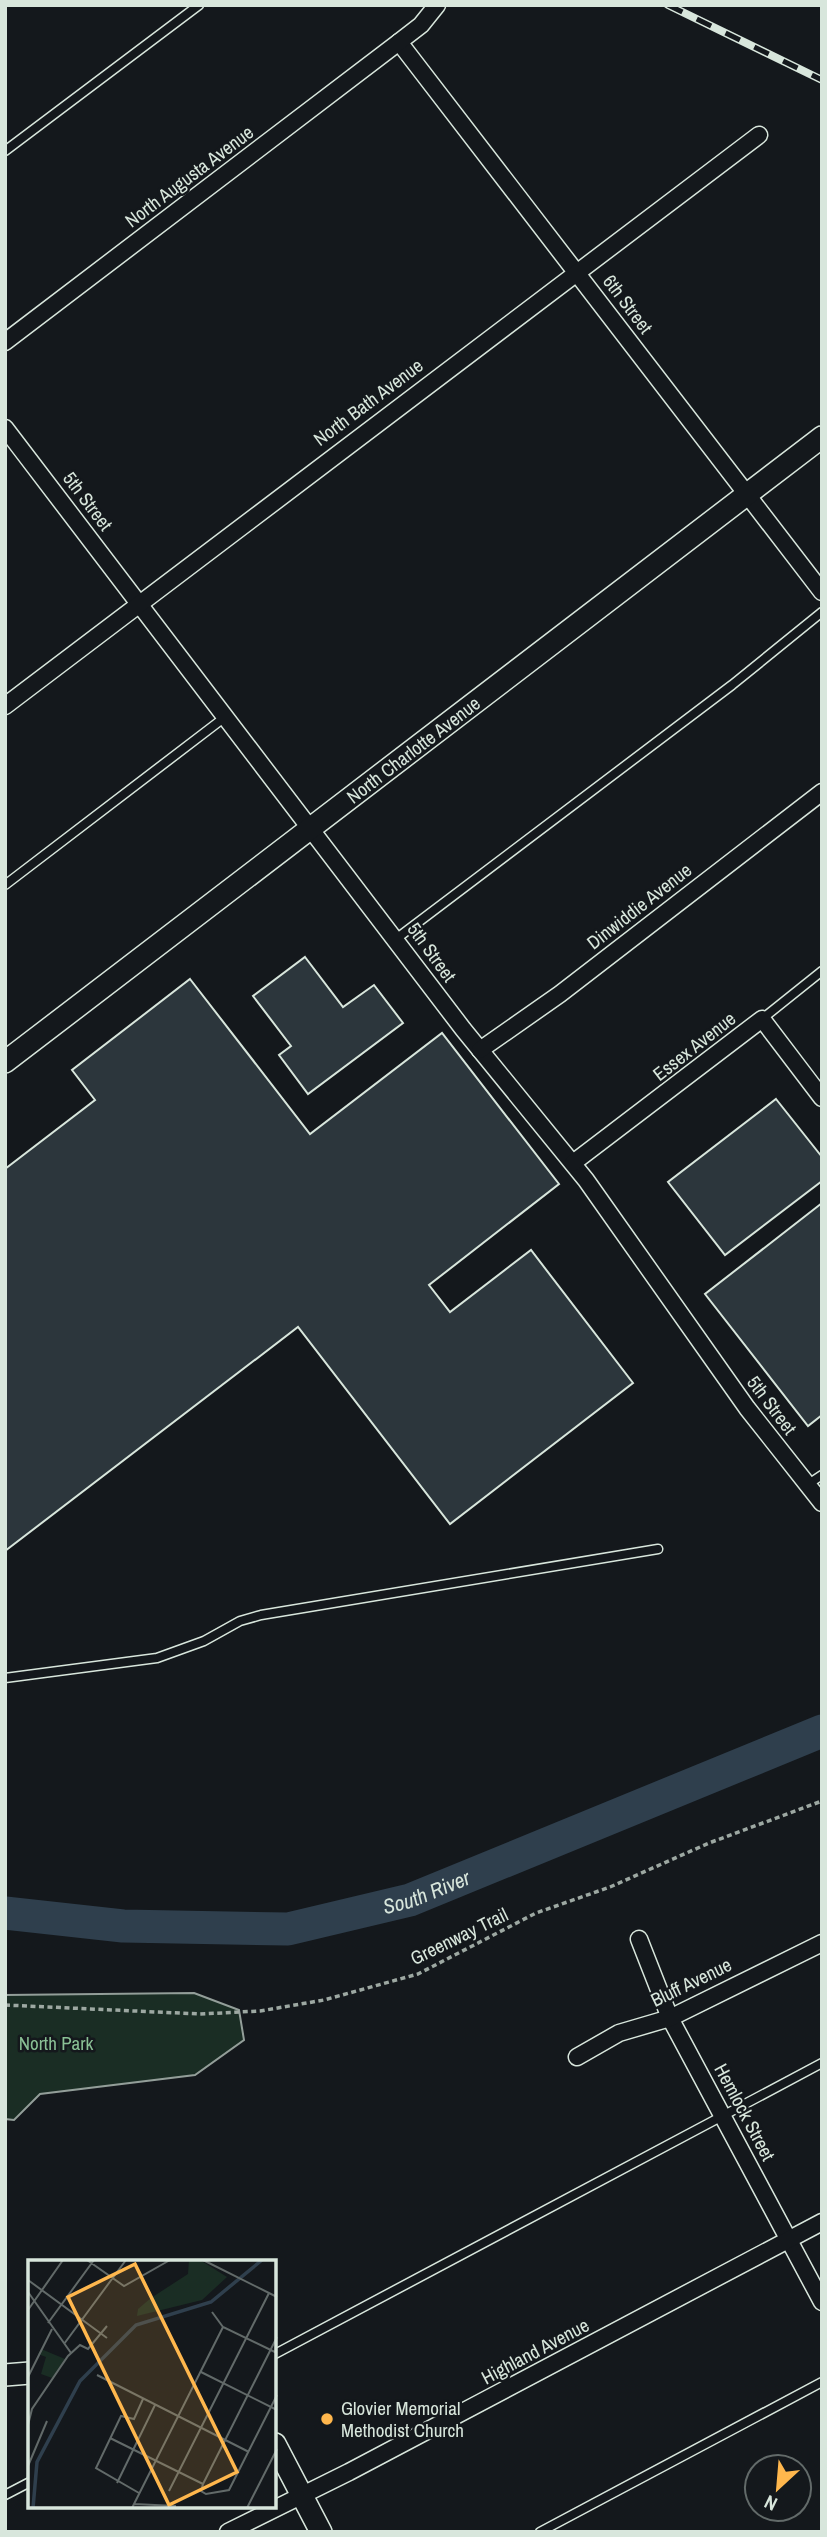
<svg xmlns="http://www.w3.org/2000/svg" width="827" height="2537" font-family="'Archivo Narrow',sans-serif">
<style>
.green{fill:#1a2d24;stroke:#939e99;stroke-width:2}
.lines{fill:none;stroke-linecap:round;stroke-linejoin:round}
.river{stroke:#2f3f4d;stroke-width:33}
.building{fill:#2c363c;stroke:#d8e6dc;stroke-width:2}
.service-casing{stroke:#d8e6dc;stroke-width:11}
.minor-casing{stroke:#d8e6dc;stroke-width:19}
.tertiary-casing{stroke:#d8e6dc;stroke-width:24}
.path{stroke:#9da8a2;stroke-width:3.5;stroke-dasharray:5 3.5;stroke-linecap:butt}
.service{stroke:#14181c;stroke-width:8}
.minor{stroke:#14181c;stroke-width:16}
.tertiary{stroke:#14181c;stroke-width:21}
.rail-casing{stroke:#d8e6dc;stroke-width:8}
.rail{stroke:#14181c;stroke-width:5;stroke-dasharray:16;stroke-linecap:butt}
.poi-dot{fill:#ffb74d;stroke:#14181c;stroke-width:2.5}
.labels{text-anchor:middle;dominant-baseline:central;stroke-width:5;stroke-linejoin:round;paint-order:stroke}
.street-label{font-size:19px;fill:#d8e6dc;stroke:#14181c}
.park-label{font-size:19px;fill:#8ac095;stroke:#14181c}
.poi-label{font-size:19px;fill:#d8e6dc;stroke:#14181c;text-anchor:start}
.water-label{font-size:21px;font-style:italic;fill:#d8e6dc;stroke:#14181c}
.inset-river{fill:none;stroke:#2f3f4d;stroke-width:3.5}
.inset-road{fill:none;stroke:#626a69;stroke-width:2}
.view{fill:#ffb74d;fill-opacity:0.15;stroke:#ffb74d;stroke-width:3.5}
.inset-edge{fill:none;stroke:#d8e6dc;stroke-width:3.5}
</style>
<rect width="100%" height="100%" fill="#14181c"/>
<polygon class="green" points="194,1993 239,2010 244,2040 195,2075 40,2094 14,2120 5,2119 5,1995"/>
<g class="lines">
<path class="river" id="s1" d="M5,1913L123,1926L288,1929L410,1900L822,1731"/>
</g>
<g class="building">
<polygon points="305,957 343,1007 374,985 403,1023 308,1094 279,1055 291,1046 253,996"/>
<polygon points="190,979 310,1134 442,1033 559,1184 429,1285 450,1312 531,1250 633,1383 450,1524 298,1327 5,1551 5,1169 95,1100 72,1070"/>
<polygon points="776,1099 822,1157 822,1181 725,1255 668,1182"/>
<polygon points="822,1203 822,1415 808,1426 705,1294"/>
</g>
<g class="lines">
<defs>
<g id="service">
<polyline points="5,151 199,5"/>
<polyline points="5,885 225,717"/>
<polyline points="396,939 732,685 822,612"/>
<polyline points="762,1019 822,971"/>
<polyline points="807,1485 822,1475"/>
<polyline points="5,1678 157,1658 204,1641 240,1621 261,1615 658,1549"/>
<polyline points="275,2354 822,2063"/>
<polyline points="5,2495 30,2482"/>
<polyline points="540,2532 822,2382"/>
</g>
<g id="minor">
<polyline points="399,42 822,592"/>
<polyline points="5,342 399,42 421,25 437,5"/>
<polyline points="5,428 463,1029 586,1180 747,1408 822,1503"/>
<polyline points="5,706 759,135"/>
<polyline points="480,1050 560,994 822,792"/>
<polyline points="573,1163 762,1019 822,1098"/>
<polyline points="639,1939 670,2018 822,2302"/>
<polyline points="577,2057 619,2033 670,2018 822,1943"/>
<polyline points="228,2532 349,2472 822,2222"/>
</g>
<g id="tertiary">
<path id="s2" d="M5,1062L822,437"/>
<polyline points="5,2375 30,2373"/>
<polyline points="275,2444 321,2532"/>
</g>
</defs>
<use href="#service" class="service-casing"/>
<use href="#minor" class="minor-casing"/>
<use href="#tertiary" class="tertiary-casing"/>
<polyline class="path" points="5,2005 200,2014 260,2011 324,2000 418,1974 536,1913 610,1887 709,1843 822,1801"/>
<use href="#service" class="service"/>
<use href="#minor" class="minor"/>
<use href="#tertiary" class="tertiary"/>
<defs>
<polyline id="rail" points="668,5 822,80"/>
</defs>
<use href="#rail" class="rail-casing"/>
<use href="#rail" class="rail"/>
</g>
<circle class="poi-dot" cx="327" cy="2419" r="7"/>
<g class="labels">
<g class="street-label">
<text transform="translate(189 176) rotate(-37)">North Augusta Avenue</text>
<text transform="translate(628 304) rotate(53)">6th Street</text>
<text transform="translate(368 402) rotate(-37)">North Bath Avenue</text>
<text transform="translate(88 501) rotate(53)">5th Street</text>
<text stroke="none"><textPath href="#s2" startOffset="514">North Charlotte Avenue</textPath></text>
<text transform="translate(639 906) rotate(-38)">Dinwiddie Avenue</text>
<text transform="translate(432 952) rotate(54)">5th Street</text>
<text transform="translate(694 1046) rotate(-38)">Essex Avenue</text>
<text transform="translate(772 1405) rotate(53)">5th Street</text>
<text transform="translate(459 1936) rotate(-26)">Greenway Trail</text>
<text transform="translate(691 1982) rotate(-26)">Bluff Avenue</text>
<text transform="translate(745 2112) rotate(62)">Hemlock Street</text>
<text transform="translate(535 2351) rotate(-28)">Highland Avenue</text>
</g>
<g class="park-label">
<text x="56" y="2043">North Park</text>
</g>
<g class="poi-label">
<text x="341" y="2408">Glovier Memorial<tspan x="341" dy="22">Methodist Church</tspan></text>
</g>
<g class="water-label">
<text stroke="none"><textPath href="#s1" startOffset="427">South River</textPath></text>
</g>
</g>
<g transform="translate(28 2260)">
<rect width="248" height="248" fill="#14181c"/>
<path d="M161,0H172L199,17L174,40L109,56L110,49L123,38L160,14ZM13,89L37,99L24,118L13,114L18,97L10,94Z" fill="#1a2d24"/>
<path class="inset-river" d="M5,248L9,202L52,121L108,65L183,42L234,0"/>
<path class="inset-road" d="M59,0L96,26L142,0M175,0L249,37M0,20L79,78M0,32L43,93M0,50L35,0M184,52L195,67L249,93M20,63L66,0M36,84L98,0M173,112L249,150M69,115L221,192M0,117L24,69M0,165L4,149L40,96L52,85L60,89L79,66M82,178L175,224M0,206L19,161M89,223L127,145M175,224L249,77M175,224L173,231L178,234L201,230L249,135M141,231L241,33M111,233L68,208L93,156L106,159L115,139M106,244L148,246M104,248L195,67M219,248L249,189"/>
<path class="view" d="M107,4L209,212L141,245L40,37Z"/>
<rect width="248" height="248" class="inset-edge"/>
</g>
<rect width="827" height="2537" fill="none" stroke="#d8e6dc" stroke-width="14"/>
<g transform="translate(778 2488) rotate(206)"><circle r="33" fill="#14181c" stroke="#626a69" stroke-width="2"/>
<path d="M0-5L12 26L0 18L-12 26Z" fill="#ffb74d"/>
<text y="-10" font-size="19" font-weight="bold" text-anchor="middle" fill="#d8e6dc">N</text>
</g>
</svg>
